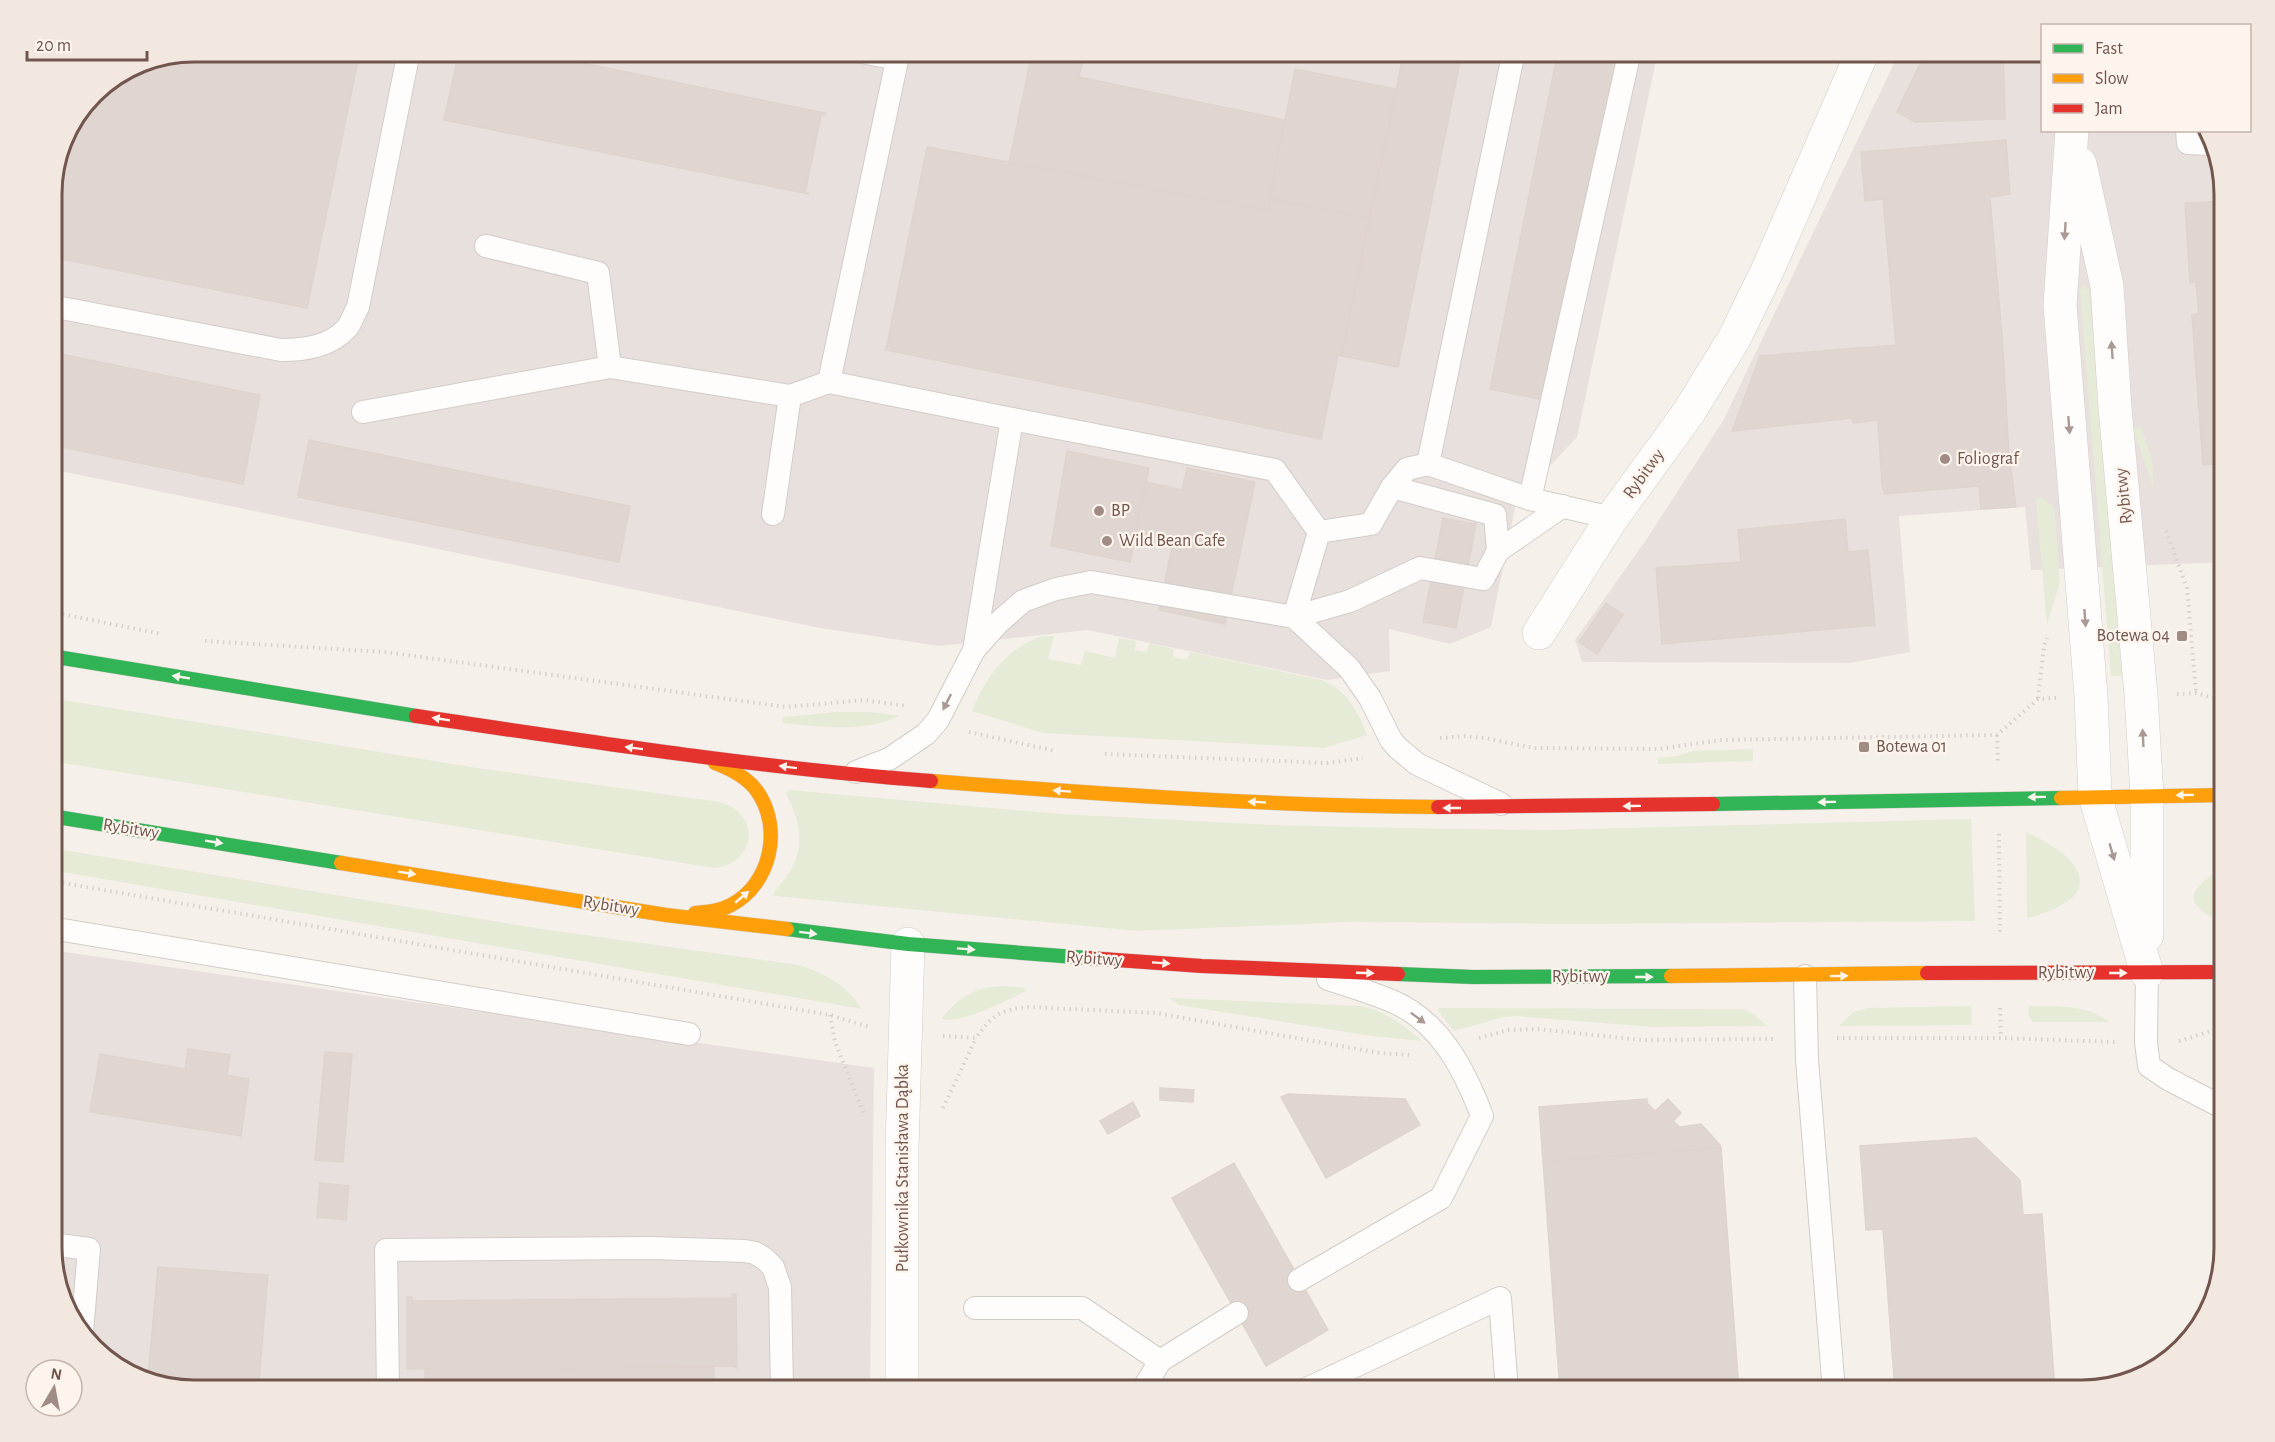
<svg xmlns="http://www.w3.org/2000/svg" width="2275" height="1442" font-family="'Alegreya Sans',sans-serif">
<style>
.industrial{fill:#e8e0dd}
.green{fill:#e6ebd7}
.building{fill:#dfd6d1;stroke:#dfd3ce;stroke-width:1.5}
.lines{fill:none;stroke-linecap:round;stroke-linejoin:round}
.lane-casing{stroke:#d3ccc7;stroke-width:24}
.street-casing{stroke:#d3ccc7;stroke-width:34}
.fast-casing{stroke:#d5cbc7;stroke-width:15}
.slow-casing{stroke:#d5cbc7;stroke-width:15}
.jam-casing{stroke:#d5cbc7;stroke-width:15}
.path{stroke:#d9d0ce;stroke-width:4;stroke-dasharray:1.5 4.5;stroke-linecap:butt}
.lane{stroke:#fefdfc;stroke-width:22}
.street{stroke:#fefdfc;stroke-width:33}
.fast{stroke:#30b455;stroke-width:14}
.slow{stroke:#ff9f0a;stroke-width:14}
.jam{stroke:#e5322d;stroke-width:14}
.oneway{fill:#aa9994}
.oneway2{fill:#fdf5ed}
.poi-dot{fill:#a08c85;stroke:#fdf5ed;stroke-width:2}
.labels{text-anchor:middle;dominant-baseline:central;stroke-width:4.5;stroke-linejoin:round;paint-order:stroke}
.poi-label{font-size:18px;fill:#72564e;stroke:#fdf5ed;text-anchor:start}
.street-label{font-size:18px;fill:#72564e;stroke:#fdf5ed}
.rim{fill:none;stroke:#72564e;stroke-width:3}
</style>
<rect width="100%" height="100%" fill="#f6f0eb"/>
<g class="industrial">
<polygon points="193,51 1658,51 1577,437 1516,503 1491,627 1450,644 1389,629 1390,671 1327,680 1088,630 939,646 820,628 51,469 51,184 62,139 93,92 139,62"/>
<polygon points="1900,51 2042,51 2042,130 2207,131 2224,193 2224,562 2031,570 2025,507 1899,516 1910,652 1850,663 1582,662 1575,640 1646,540 1723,421"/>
<polygon points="51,950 874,1068 870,1391 193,1391 115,1367 70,1320 51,1258"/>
</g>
<g class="green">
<polygon points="2084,286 2089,290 2122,676 2111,676 2080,290"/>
<polygon points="2141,427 2152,460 2154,489 2133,429"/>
<polygon points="2036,498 2042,498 2054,507 2060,582 2047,625"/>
<path d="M1043,636H1054L1048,659L1081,665L1085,651L1115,658L1119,638L1136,641L1135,650L1147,652L1149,643L1174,649L1173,657L1187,660L1190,652L1321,680C1345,688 1359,712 1367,735L1324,748L1043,733L972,711C985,678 1007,647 1043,636Z"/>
<path d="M51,698L477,768L720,802C762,814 756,864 714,868L51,761Z"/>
<path d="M837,712H871L900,716C862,733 822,727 782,723L783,717Z"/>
<polygon points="1753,749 1753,761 1658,764 1658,758 1677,756 1693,751"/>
<path d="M789,790L1062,814L1272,825L1398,828L1544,830L1971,819L1975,921L1575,924L1350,922L1137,931L775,896L773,895L774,892C805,859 806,833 786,793Z"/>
<path d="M2026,832C2088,860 2107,898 2027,918Z"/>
<path d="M51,848L542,929L799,965C826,974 846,984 862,1009L51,870Z"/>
<path d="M2224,866V924C2180,902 2187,891 2224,866Z"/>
<path d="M1002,986L1026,988L1025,992C1003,1001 965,1024 941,1019C960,997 972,988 1002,986Z"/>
<path d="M1169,998L1361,1006C1386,1011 1403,1025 1422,1041L1371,1036L1179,1005Z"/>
<polygon points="1971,1006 1972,1025 1839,1026 1853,1012 1868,1008"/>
<path d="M2029,1006C2058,1006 2085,1004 2110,1022H2033L2028,1015Z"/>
<polygon points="1439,1008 1744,1009 1755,1015 1767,1026 1652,1027 1516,1016 1504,1017 1454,1031 1438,1011"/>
</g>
<g class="building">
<polygon points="193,51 360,51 307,308 51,257 51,184 62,139 93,92 139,62"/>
<polygon points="459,51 525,51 825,113 825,115 821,115 805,193 809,194 444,120"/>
<polygon points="1404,51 1434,51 1461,57 1398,367 1342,356"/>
<polygon points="1558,51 1618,51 1545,400 1490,389"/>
<polygon points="1926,51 2003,51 2005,119 1915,122 1897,112"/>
<polygon points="1032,53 1082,64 1079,77 1285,120 1268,210 1009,163"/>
<polygon points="1295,69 1396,89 1369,219 1270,199"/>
<polygon points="2006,140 2010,194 1990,197 2002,336 2009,454 2016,507 1981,509 1979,486 1885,494 1882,485 1878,420 1853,423 1852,418 1732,431 1760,356 1896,345 1883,199 1865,201 1861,152"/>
<polygon points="927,147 1268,210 1270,199 1369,219 1342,356 1338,355 1321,439 886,350"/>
<polygon points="2224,201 2224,463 2203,465 2192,315 2199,314 2196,282 2190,283 2185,203"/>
<polygon points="51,352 260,395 243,484 51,445"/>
<polygon points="309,440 630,506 619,562 298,497"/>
<polygon points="1067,451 1149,468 1130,562 1051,546"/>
<polygon points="1187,468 1255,482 1225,624 1159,610 1172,547 1134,539 1146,482 1182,490"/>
<polygon points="1443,518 1476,524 1456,628 1423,622"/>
<polygon points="1845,519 1848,552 1868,550 1875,625 1662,644 1656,568 1741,562 1738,530"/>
<polygon points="1606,603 1623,615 1597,654 1579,642"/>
<polygon points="188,1049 230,1055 227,1075 249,1079 241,1136 90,1112 100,1054 185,1069"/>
<polygon points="325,1052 352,1054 343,1162 315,1160"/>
<polygon points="1160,1088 1194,1090 1193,1102 1160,1100"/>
<polygon points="1288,1094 1405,1099 1420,1125 1326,1178 1281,1097"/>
<polygon points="1647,1099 1647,1103 1655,1111 1668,1099 1681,1113 1673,1121 1680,1127 1701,1124 1720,1145 1721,1148 1543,1161 1539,1107"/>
<polygon points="1133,1102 1140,1116 1108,1134 1100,1121"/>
<polygon points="1976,1138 2020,1180 2023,1215 2042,1214 2055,1391 1895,1391 1883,1229 1866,1230 1860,1146"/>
<polygon points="1721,1148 1739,1391 1560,1391 1543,1161"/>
<polygon points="1234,1163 1328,1330 1266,1366 1172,1198"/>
<polygon points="320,1183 349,1186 346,1220 317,1217"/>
<polygon points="158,1267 268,1275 258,1391 193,1391 148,1377"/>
<polygon points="732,1294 736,1295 737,1368 733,1366 407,1369 407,1297 412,1297 412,1301 732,1298"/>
<polygon points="714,1367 714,1391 425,1391 425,1369"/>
</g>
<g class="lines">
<defs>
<g id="lane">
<polyline points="857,51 897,59"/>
<polyline points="899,51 829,382 1012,419 974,650"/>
<polyline points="1514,51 1428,464 1530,499 1612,518"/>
<polyline points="2187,130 2188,143 2211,144"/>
<polyline points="486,246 598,273 610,367 790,396 829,382"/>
<path d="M51,306L281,350C304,350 330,347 347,328C351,323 354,314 358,307L409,51"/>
<polyline points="363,412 610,367"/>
<polyline points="1012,419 1275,470 1319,532"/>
<polygon points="1392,487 1495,515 1498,551 1483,579 1420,568 1350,601 1294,617 1319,532 1371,524"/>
<polyline points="1392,487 1407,469 1428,464"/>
<polyline points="1530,499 1630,51"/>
<polyline points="773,514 790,396"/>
<polyline points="1498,551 1563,506"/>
<polyline points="856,772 889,759 926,734 938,720 974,650 998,623 1023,601 1056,589 1091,582 1294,617 1349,668 1370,698 1391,740 1398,748 1417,764 1501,804"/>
<polyline points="51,928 689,1034"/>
<polyline points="2147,973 2146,1042 2149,1066 2168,1079 2224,1108"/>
<polyline points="1805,976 1807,1060 1834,1391"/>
<polyline points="51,1244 89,1249 82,1332"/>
<path d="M1299,1280L1441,1198L1482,1116C1465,1071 1441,1023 1394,1002C1373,993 1350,986 1328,979"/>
<polyline points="975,1308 1082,1308 1160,1361"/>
<polyline points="388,1391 386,1250 652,1248 745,1251 755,1253 765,1259 773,1267 780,1287 782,1391"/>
<polyline points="1142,1391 1160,1361 1237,1313"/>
<polyline points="1302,1391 1500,1298 1507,1391"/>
</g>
<g id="street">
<polyline points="2072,130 2060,305 2091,696 2095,796 2147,973"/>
<polyline points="2080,164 2107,286 2115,408 2141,695 2147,796 2147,935"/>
<polyline points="1539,633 1612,518 1689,412 1735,337 1768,269 1863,51"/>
<polyline points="902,1391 902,1149 908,944"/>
</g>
<g id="fast">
<polyline points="51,656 416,716"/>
<polyline points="1713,804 2061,798"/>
<polyline points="51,816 341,863"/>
<polyline points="787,929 908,944 1088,958"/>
<polyline points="1398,974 1473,977 1671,976"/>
</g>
<g id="slow">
<path d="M931,781C1100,794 1269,806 1438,807"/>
<polyline points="2061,798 2224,795"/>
<polyline points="341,863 666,915 787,929"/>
<path d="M695,913C707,912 720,911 731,905C771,884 783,828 757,791C747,777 731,769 715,763"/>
<polyline points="1671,976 1927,973"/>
</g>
<g id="jam">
<path d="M416,716C587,741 758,768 931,781"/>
<polyline points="1438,807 1713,804"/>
<polyline points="1088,958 1202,966 1398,974"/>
<polyline points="1927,973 2224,972"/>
</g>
</defs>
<use href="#lane" class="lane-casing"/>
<use href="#street" class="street-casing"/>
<use href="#fast" class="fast-casing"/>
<use href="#slow" class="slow-casing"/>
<use href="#jam" class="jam-casing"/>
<g class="path">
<polyline points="2166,531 2187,588 2196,693"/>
<polyline points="51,612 162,634"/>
<polyline points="205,641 385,652 786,707 864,700 907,706"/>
<polyline points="2177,694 2196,693 2224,701"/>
<polyline points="2038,698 2044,646 2047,638"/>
<polyline points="969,732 1055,751"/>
<polyline points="1997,735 1998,764"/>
<polyline points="1440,738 1465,736 1484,738 1534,748 1658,749 1722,740 1997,735 2038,699 2056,698"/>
<polyline points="1105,754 1327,763 1363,758"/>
<polyline points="1999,834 2000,935"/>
<polyline points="51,881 830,1015 870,1027"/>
<polyline points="2000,1008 2001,1038"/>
<polyline points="830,1015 835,1042 864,1114"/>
<path d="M943,1036L976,1038C992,1015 1000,1010 1028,1007L1156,1013L1380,1053L1411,1055"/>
<polyline points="1479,1038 1508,1030 1538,1029 1641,1040 1776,1039"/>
<polyline points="1837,1038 2001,1038 2115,1042"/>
<polyline points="2179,1041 2224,1027"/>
<polyline points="943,1108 976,1038"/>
</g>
<use href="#lane" class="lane"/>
<use href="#street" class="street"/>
<use href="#fast" class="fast"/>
<use href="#slow" class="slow"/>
<use href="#jam" class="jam"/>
</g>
<defs><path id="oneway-solid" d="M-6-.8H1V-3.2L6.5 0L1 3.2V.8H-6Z" transform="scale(1.5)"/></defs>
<g class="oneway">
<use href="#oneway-solid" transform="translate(2065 231) rotate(94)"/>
<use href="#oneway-solid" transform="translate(2112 350) rotate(-94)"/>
<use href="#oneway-solid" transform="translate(2069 425) rotate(85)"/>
<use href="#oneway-solid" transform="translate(2085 618) rotate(86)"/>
<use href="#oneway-solid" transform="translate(947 702) rotate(117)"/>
<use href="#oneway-solid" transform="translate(2143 738) rotate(-93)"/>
<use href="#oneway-solid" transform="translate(2112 852) rotate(74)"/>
<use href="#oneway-solid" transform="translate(1418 1018) rotate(37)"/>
</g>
<g class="oneway2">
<use href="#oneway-solid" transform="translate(181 677) rotate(-171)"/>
<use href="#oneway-solid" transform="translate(441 719) rotate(-171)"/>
<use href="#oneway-solid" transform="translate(634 748) rotate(-173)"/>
<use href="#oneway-solid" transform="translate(788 767) rotate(-173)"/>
<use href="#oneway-solid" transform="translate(1062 791) rotate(-176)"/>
<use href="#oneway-solid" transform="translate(2185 795) rotate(179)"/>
<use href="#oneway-solid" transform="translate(2037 797) rotate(179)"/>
<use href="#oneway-solid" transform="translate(1257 802) rotate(-177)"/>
<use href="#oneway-solid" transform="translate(1827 802) rotate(179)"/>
<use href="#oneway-solid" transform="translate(1632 806) rotate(179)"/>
<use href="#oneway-solid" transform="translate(1452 808) rotate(-180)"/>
<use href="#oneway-solid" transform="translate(214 842) rotate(9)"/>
<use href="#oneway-solid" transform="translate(407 873) rotate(9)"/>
<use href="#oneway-solid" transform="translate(742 897) rotate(-40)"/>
<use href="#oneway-solid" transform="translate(808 933) rotate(7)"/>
<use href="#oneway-solid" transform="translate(966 949) rotate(4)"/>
<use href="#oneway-solid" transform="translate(1161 963) rotate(4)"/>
<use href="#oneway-solid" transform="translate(1365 973) rotate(2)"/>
<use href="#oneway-solid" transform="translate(2118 973)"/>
<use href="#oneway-solid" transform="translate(1839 976) rotate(-1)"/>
<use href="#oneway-solid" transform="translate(1644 977)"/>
</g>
<g class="poi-dot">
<circle cx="1945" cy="459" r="6"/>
<circle cx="1099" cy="511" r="6"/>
<circle cx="1107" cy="541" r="6"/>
<rect x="2176" y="630" width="12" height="12" rx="3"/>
<rect x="1858" y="741" width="12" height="12" rx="3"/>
</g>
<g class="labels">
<g class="poi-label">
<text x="1957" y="459">Foliograf</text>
<text x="1111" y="511">BP</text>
<text x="1119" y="541">Wild Bean Cafe</text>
<text x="2170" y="636" text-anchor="end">Botewa 04</text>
<text x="1876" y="747">Botewa 01</text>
</g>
<g class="street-label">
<text transform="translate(1644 474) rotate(-54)">Rybitwy</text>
<text transform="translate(2124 496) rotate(-96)">Rybitwy</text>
<text transform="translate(131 829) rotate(9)">Rybitwy</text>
<text transform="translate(611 906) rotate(9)">Rybitwy</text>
<text transform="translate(1094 959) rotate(4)">Rybitwy</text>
<text x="2066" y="973">Rybitwy</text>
<text x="1580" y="977">Rybitwy</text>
<text transform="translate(903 1168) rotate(-90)">Pułkownika Stanisława Dąbka</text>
</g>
</g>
<path d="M0 0H2275V1442H0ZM194 62H2082A132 132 0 0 1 2214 194V1248A132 132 0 0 1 2082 1380H194A132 132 0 0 1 62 1248V194A132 132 0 0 1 194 62Z" fill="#f2e8e0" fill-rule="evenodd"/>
<path class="rim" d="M194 62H2082A132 132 0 0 1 2214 194V1248A132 132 0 0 1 2082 1380H194A132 132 0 0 1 62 1248V194A132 132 0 0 1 194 62Z"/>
<rect x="2041" y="24" width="210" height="108" fill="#fdf5ed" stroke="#c5b5ad" stroke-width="1.5"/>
<rect x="2053" y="44" width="30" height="9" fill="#30b455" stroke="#c5b5ad" stroke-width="1.5"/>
<text x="2095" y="54" font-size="18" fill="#72564e">Fast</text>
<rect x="2053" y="74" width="30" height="9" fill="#ff9f0a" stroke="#c5b5ad" stroke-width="1.5"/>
<text x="2095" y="84" font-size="18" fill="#72564e">Slow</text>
<rect x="2053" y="104" width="30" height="9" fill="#e5322d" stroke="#c5b5ad" stroke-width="1.5"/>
<text x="2095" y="114" font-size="18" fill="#72564e">Jam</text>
<g transform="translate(54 1388) rotate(10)"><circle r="28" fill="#fdf5ed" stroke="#c5b5ad" stroke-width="1.5"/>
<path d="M0-4.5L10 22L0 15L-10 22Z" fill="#a08c85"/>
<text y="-9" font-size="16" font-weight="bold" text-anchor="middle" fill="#72564e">N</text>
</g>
<path d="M27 51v9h120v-9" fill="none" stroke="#72564e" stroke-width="3"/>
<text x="36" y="51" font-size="18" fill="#72564e" stroke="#fdf5ed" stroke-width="4.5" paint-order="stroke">20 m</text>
</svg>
